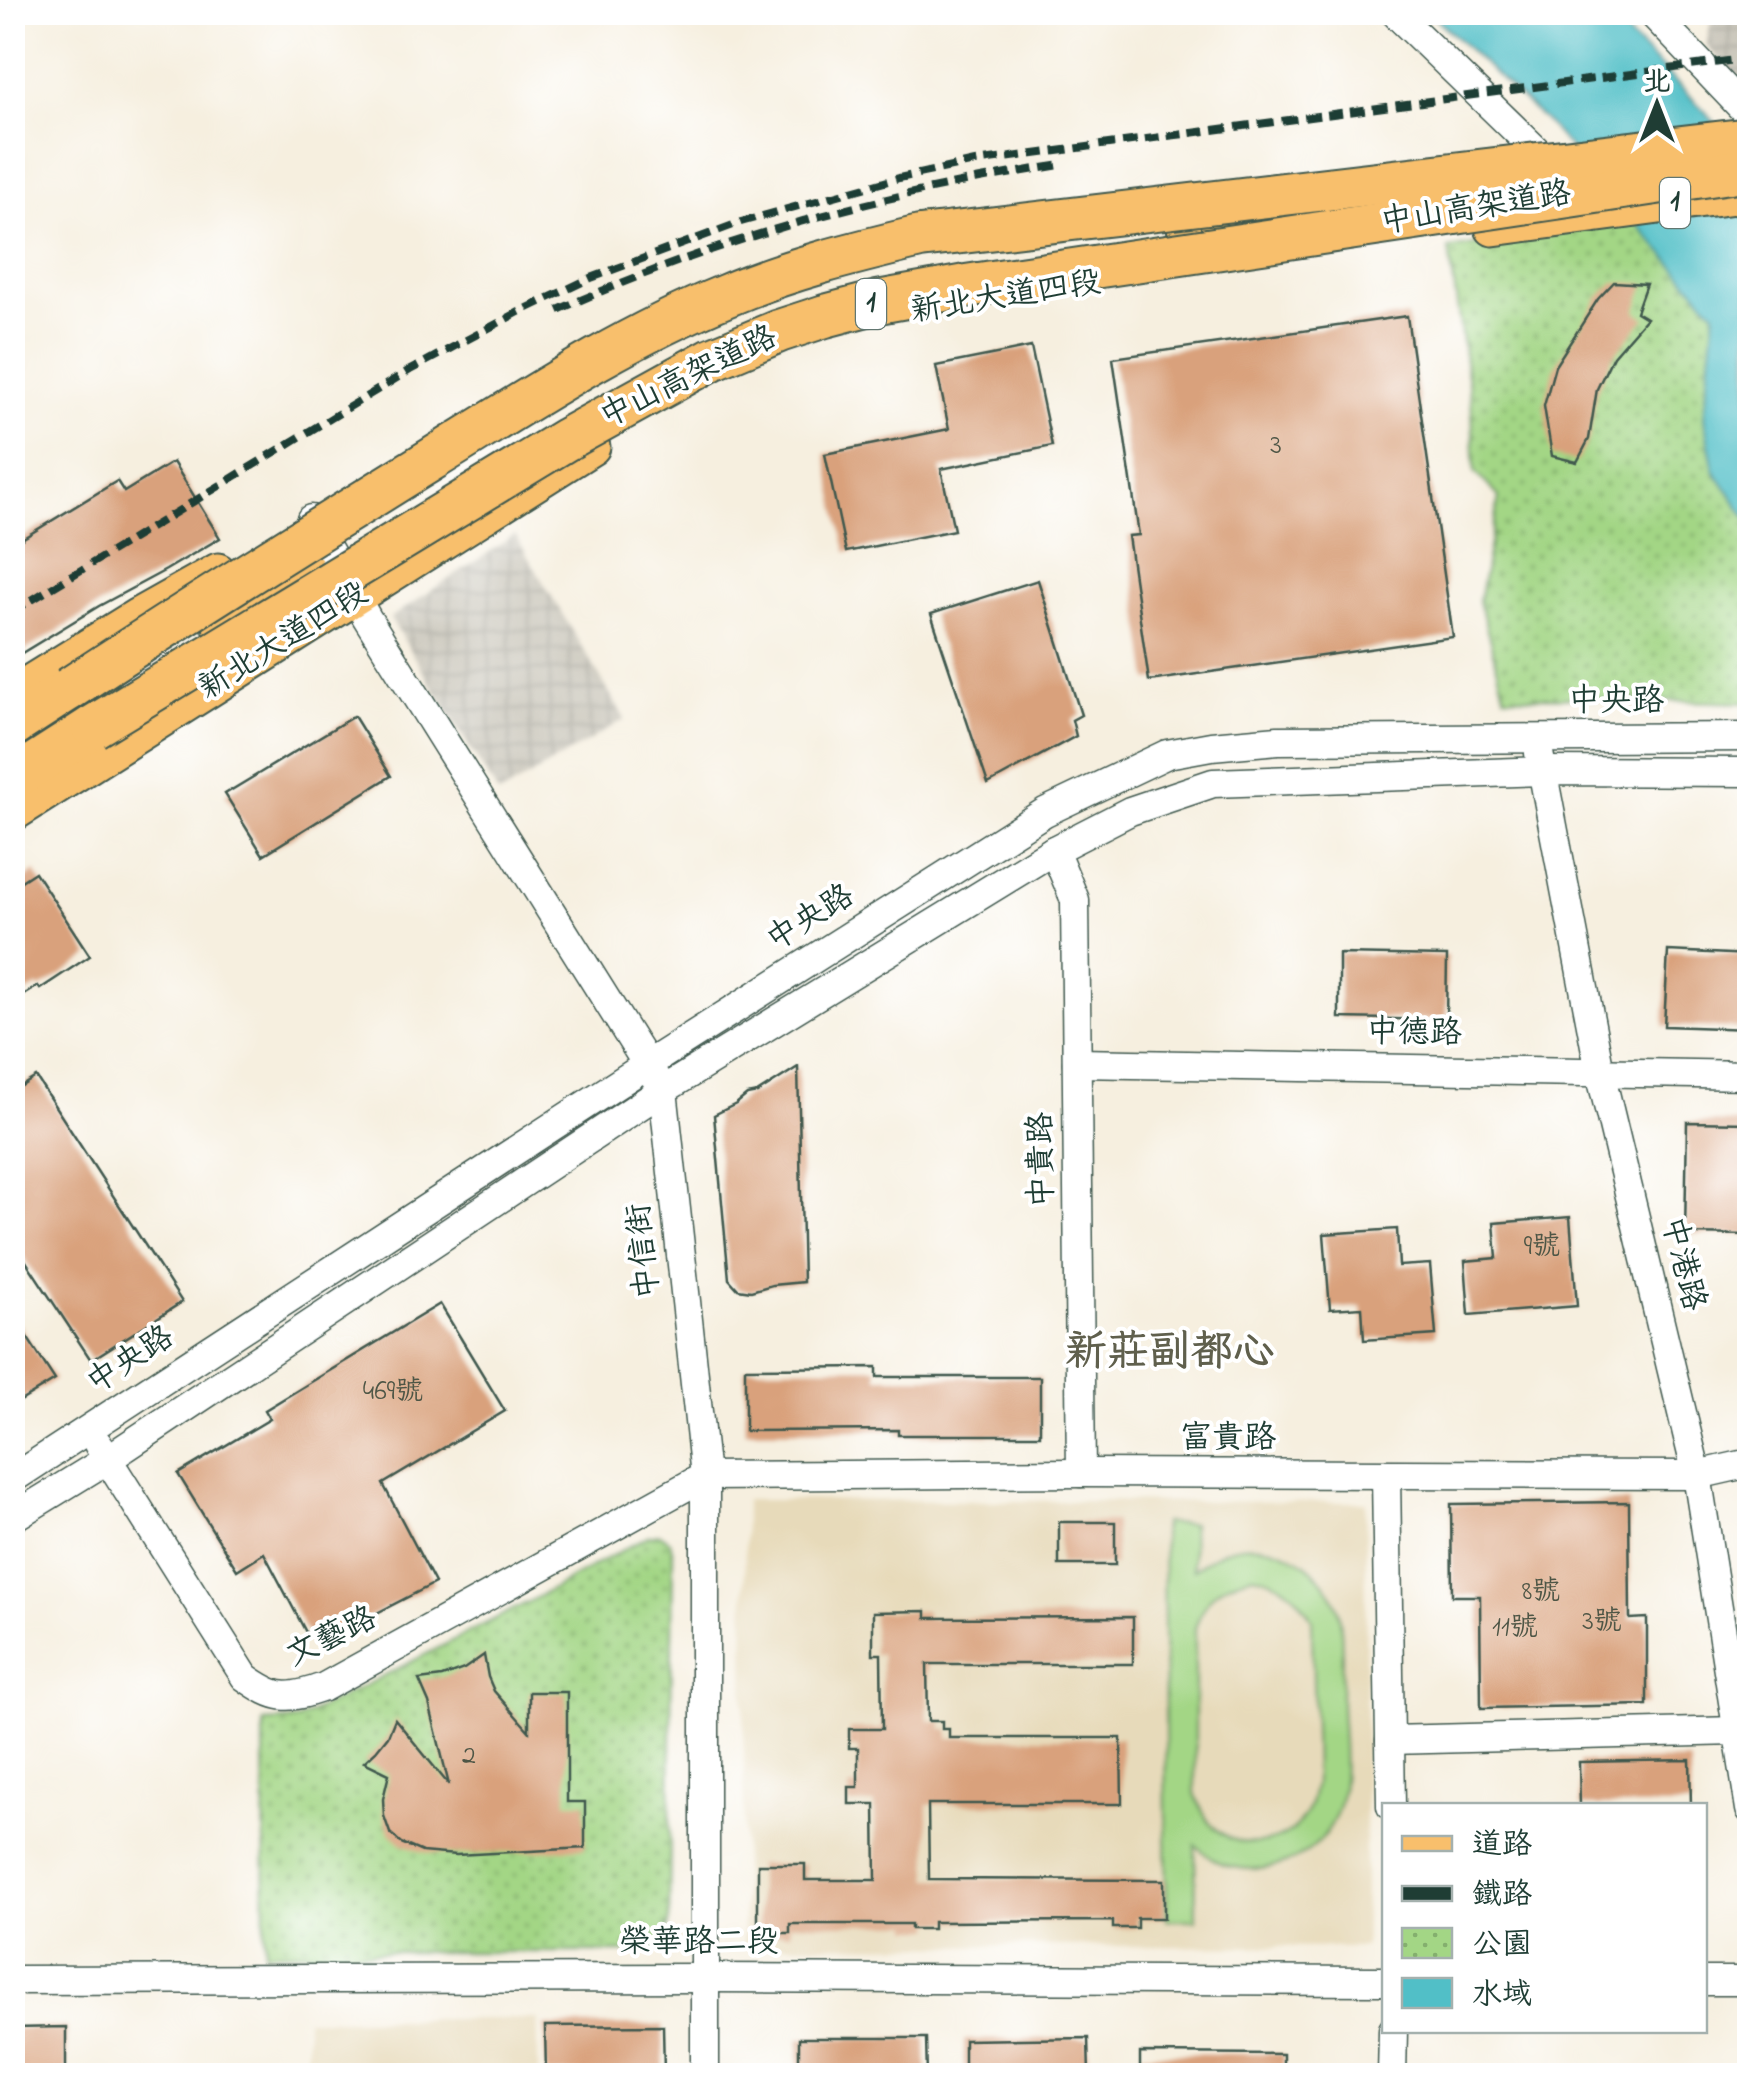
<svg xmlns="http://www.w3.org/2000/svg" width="1762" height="2088" font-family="'Indie Flower','LXGW WenKai TC',sans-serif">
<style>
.built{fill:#e7daba}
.industrial{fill:url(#industrial-grid)}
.grass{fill:#a3d685;stroke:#618a5c;stroke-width:2.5;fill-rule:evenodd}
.park{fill:url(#park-dots);stroke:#618a5c;stroke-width:2.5}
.water{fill:#51bfc7;stroke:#387e7e;stroke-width:2.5}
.building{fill:#d9a17b}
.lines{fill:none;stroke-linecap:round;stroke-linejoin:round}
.minor-casing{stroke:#3f584e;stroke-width:31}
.major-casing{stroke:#3f584e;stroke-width:39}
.highway-casing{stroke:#3f584e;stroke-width:46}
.minor{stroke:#fff;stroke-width:28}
.major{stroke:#f8bf6c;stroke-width:35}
.highway{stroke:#f8bf6c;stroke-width:42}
.rail{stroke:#1f3d34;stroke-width:8;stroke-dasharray:15 8;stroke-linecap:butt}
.highway-bridge-casing{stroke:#3f584e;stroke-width:46;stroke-linecap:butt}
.highway-bridge{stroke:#f8bf6c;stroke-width:42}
.labels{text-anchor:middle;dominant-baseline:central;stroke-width:8;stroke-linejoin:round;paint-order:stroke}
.number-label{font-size:28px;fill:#4e5646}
.shield{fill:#fff;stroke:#627771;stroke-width:2.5}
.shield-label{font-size:30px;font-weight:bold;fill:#1f3d34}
.street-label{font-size:32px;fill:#1f3d34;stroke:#fff}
.district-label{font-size:42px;font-weight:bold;fill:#60604d;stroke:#fff}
</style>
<defs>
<pattern id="industrial-grid" width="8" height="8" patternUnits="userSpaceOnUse" patternTransform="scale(2.5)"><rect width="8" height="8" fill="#c8c4b8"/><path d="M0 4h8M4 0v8" fill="none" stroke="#aba99f"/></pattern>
<pattern id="park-dots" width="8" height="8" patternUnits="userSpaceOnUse" patternTransform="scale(2.5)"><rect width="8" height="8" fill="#a3d685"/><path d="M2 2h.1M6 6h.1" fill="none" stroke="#84af6e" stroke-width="1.8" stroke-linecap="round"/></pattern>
</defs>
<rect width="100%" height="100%" fill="#fff"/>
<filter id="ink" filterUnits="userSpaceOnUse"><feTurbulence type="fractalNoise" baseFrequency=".01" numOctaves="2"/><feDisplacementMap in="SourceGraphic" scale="20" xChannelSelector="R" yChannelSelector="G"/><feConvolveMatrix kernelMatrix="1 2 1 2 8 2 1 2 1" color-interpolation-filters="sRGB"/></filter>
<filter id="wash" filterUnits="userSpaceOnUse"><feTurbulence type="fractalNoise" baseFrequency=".0048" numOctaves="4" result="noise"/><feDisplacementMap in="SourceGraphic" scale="40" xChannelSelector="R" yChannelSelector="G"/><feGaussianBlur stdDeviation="2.25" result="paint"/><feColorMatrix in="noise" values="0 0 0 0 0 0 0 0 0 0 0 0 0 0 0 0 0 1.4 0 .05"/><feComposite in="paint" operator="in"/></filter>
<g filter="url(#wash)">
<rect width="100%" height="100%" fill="#f6efdf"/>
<g class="built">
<polygon points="745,1500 1366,1502 1365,1947 743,1945"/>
<rect x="306" y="2019" width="232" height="56"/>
</g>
<g class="industrial">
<polygon points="1713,13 1749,13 1749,94 1706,45"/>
<polygon points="515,535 625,719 499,795 390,618"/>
</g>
<path class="grass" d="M1163,1523L1192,1524L1193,1570C1203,1563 1214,1555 1225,1550C1273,1532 1334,1570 1340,1620C1344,1647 1341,1676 1341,1704C1342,1737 1349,1787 1335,1817C1315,1861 1264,1879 1220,1863C1211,1859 1203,1851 1195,1845L1196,1920H1167ZM1254,1575C1283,1581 1299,1594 1312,1620L1315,1783C1312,1797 1310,1810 1301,1821C1280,1847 1240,1851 1215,1828C1205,1819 1200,1806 1195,1793V1628C1206,1595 1220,1583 1254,1575Z"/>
<g class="park">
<polygon points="1749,202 1749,703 1505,696 1479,601 1499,497 1475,472 1472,411 1449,249"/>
<path d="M660,1534L670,1541L673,1554L669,1924C665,1939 659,1946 644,1952H265L264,1722L297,1720L532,1600L648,1536Z"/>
</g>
<polygon class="water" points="1430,13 1606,13 1705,111 1749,164 1749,519 1745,516 1714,470 1704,418 1715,312 1550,126"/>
<g id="blocks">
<g class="building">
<polygon points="1614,282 1646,284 1636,312 1646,318 1613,356 1597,389 1589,439 1577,462 1552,456 1544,406 1555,366 1598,299"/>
<polygon points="1407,316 1453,637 1149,681 1128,536 1139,535 1113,358"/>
<polygon points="1031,347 1052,446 941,469 954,530 846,552 825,454 949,429 936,366"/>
<polygon points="173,462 220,538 166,570 99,606 12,659 12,545 117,481 124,492"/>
<polygon points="1038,580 1081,715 1072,720 1076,736 988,784 931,614"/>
<polygon points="354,716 391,776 263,855 225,794"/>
<polygon points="35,872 90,956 40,989 38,986 12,1002 12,887"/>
<polygon points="1668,951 1750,955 1750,1029 1664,1026"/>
<polygon points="1339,954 1447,956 1446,1020 1339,1018"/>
<polygon points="798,1067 803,1282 772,1285 751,1291 738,1289 729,1279 714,1115 736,1104 747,1095 757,1093"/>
<polygon points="36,1077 182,1302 91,1360 12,1240 12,1092"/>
<polygon points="1687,1122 1750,1123 1750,1235 1685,1234"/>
<polygon points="1570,1217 1577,1306 1469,1315 1465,1261 1497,1258 1494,1223"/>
<polygon points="1397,1229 1399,1266 1430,1264 1436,1335 1364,1340 1362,1307 1330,1309 1324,1234"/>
<polygon points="440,1304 505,1411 383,1484 435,1583 336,1634 331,1624 308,1636 264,1553 237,1570 178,1474 270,1419 265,1410"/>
<polygon points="12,1314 55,1380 12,1406"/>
<polygon points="877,1367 877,1377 1040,1377 1040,1435 898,1435 898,1430 745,1431 745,1368"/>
<polygon points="1629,1502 1630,1619 1647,1618 1647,1705 1481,1708 1480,1596 1452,1596 1451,1504"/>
<rect x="1059" y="1522" width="56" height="43"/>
<polygon points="926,1611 926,1618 1133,1617 1133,1664 927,1664 928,1721 942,1721 942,1729 949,1729 949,1738 1121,1738 1122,1804 928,1804 929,1879 1164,1880 1164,1918 1137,1918 1137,1928 1113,1928 1113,1921 933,1922 933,1929 911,1929 911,1924 790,1924 790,1933 758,1933 758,1864 805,1864 805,1880 876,1880 875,1804 849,1804 849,1787 858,1787 858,1748 849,1748 849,1729 882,1729 881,1654 873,1654 873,1612"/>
<polygon points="484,1655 488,1677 494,1691 529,1731 529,1692 567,1692 567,1802 585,1802 585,1848 456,1855 422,1852 401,1843 390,1833 384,1816 383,1799 389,1774 364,1762 376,1751 388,1736 395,1719 449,1785 429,1703 419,1680 442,1677 464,1669"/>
<polygon points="1690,1760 1691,1806 1580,1806 1579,1762"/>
<polygon points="663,2025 664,2073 546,2074 545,2026"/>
<polygon points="66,2027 66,2076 12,2076 12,2028"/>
<polygon points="799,2038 926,2038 927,2076 799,2076"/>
<polygon points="1088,2038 1089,2076 964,2076 964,2040"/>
<polygon points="1140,2053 1283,2054 1283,2076 1140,2076"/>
</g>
</g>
</g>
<g filter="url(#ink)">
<use href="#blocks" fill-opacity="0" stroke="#3f584e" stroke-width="2.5"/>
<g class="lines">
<defs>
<g id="minor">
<polyline points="1394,12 1536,150 1552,171"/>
<polyline points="1651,12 1750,116"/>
<polyline points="311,519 367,618 663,1090 705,1476 705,2076"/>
<polyline points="1539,753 1600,1072 1697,1475 1750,1809"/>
<polyline points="1054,850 1075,900 1081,1473"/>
<polyline points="1077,1063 1750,1075"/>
<path d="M98,1444L245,1677C277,1700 287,1700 324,1687L705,1476L1081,1473L1697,1475L1750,1463"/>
<polyline points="1386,1475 1391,1806"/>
<polyline points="12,1479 648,1064 1045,812 1167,754 1211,746 1278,740 1750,737"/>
<polyline points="12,1518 108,1459 663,1090 1054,850 1130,811 1213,783 1543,771 1750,772"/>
<polyline points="1390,1740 1737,1731"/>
<polyline points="12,1980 704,1978 1384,1981"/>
<polyline points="1704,1981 1744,1981 1750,1979"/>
<polyline points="1392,2076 1393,2030"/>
</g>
<g id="major">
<polyline points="1493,228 1750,194"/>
<polyline points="12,694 136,617 218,571"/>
<polyline points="12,814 592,447"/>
</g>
<g id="highway">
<polyline points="1189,230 1283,219"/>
<polyline points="225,628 303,570"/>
<polyline points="12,726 69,689"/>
<polyline points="12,779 93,727 120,707"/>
</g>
</defs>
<use href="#minor" class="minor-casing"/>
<use href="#major" class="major-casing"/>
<use href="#highway" class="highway-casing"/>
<use href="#minor" class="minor"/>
<use href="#major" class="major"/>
<use href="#highway" class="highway"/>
<g class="rail">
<path d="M558,310C719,238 887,192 1061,165"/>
<polyline points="12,612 410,370 517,313 591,278 741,222 899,178 975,162 1750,58"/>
</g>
<defs>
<g id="highway-bridge">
<path d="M69,689C189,610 311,534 434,458C528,400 622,338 725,296C788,269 854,253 920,237L1750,139"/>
<polyline points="93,727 565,440 712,359 779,331 825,316 878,302 966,286 1750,169"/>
</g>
</defs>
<use href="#highway-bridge" class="highway-bridge-casing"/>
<use href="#highway-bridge" class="highway-bridge"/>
</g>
</g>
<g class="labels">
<g class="number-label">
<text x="1276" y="446">3</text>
<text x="1542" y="1247">9號</text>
<text x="393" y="1392">469號</text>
<text x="1541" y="1592">8號</text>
<text x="1602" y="1622">3號</text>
<text x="1515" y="1628">11號</text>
<text x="469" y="1756">2</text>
</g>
<g class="shield">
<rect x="1660" y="178" width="30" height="50" rx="8"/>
<rect x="856" y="279" width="30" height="50" rx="8"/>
</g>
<g class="shield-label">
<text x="1675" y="203">1</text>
<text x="871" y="304">1</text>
</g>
<g class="street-label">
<text transform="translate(1476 209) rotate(-9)">中山高架道路</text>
<text transform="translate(1006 298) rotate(-9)">新北大道四段</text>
<text transform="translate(689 378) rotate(-26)">中山高架道路</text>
<text transform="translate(284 642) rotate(-32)">新北大道四段</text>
<text x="1616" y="702">中央路</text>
<text transform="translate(811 919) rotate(-32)">中央路</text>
<text transform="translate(1414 1034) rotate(1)">中德路</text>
<text transform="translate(1043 1160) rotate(-91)">中貴路</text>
<text transform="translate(645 1251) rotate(-96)">中信街</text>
<text transform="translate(1682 1264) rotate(76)">中港路</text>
<text transform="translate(131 1361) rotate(-33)">中央路</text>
<text x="1228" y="1439">富貴路</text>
<text transform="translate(332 1638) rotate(-26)">文藝路</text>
<text x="699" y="1943">榮華路二段</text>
</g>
<g class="district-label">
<text x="1170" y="1353">新莊副都心</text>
</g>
</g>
<rect width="1762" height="2088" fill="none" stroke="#fff" stroke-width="50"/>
<rect x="1382" y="1803" width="325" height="230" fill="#ffffff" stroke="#a5b1ae" stroke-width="2.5"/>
<rect x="1402" y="1836" width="50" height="15" fill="#f8bf6c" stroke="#a5b1ae" stroke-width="2.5"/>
<text x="1472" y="1853" font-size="30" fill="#1f3d34">道路</text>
<rect x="1402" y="1886" width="50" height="15" fill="#1f3d34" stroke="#a5b1ae" stroke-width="2.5"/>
<text x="1472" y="1903" font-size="30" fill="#1f3d34">鐵路</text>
<rect x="1402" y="1928" width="50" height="30" fill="url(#park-dots)" stroke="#a5b1ae" stroke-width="2.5"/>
<text x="1472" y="1953" font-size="30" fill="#1f3d34">公園</text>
<rect x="1402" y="1978" width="50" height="30" fill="#51bfc7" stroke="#a5b1ae" stroke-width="2.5"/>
<text x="1472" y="2003" font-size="30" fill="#1f3d34">水域</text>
<g transform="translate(1657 105)" stroke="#ffffff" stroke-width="8" paint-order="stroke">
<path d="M0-8L18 38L0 25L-18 38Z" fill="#1f3d34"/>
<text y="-15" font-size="28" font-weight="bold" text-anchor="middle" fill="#1f3d34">北</text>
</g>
</svg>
